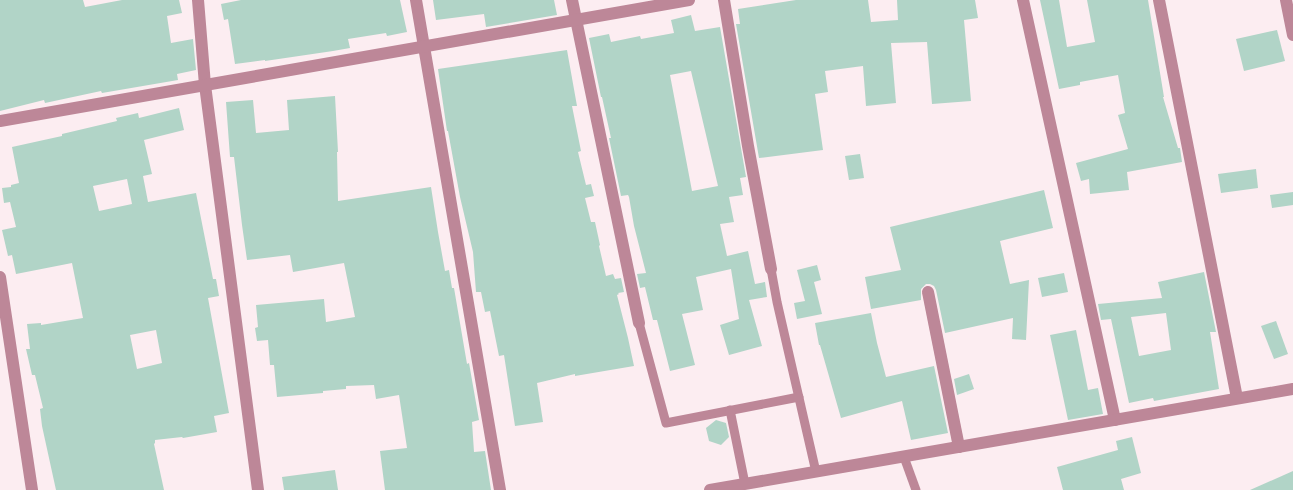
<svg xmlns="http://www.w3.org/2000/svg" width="1293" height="490" font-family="'Work Sans',sans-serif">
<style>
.building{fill:#b1d4c7;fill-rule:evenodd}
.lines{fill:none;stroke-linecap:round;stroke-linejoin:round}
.service{stroke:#bd8798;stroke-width:9}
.minor{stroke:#bd8798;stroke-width:12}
.tertiary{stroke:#bd8798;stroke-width:12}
</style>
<rect width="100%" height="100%" fill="#fcedf1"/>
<g class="building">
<polygon points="0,0 83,0 85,7 122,0 179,0 182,13 167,16 171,43 193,39 196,70 177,74 178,80 102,93 101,91 45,103 44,100 0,111"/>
<polygon points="241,0 400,0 407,32 387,36 386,33 348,39 350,48 333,51 265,61 265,60 235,64 228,19 224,20 221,4"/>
<polygon points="433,0 554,0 557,15 486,27 484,14 436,20"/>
<polygon points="796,0 868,0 871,22 898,20 897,0 975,0 978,18 964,20 971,101 932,104 927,42 891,43 896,103 866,106 863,66 825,71 828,92 815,94 823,150 759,158 736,24 740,24 738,9"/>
<polygon points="1040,0 1059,0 1067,47 1095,42 1087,0 1148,0 1164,97 1163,97 1178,148 1180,148 1182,162 1127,172 1129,190 1090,194 1089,179 1081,181 1076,163 1128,149 1118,115 1125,113 1118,75 1080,82 1080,85 1059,89"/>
<path d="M691,15L695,31L720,27L746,177L740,178L743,195L729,197L734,222L720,224L727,256L748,251L755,284L765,282L767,297L749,300L762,346L729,355L720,325L739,319L731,269L696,277L703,310L682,314L695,365L670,371L657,320H653L645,287L640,288L637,274L646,273L634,226L629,197L628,195L621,196L609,138H611L602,97H601L589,38L609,34L611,42L640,36L641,39L674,33L671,20ZM691,71L718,186L692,191L670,75Z"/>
<polygon points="1277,30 1285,61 1244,71 1236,39"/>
<polygon points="567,50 577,106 572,106 581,151 578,152 586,185 591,184 594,196 585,198 591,222 595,222 600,245 599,246 606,276 613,274 615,279 621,278 624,292 618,293 619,294 617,295 628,338 634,366 575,376 575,374 537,383 543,422 515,426 504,355 499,356 490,311 485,312 481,292 476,292 473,252 460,197 448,131 447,131 438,69"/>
<polygon points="335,96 338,152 337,152 338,201 431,187 438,232 445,271 449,270 452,288 454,288 467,364 469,363 479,420 472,422 474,452 485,451 491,490 385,490 380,451 407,448 399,395 376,399 374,385 346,386 346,389 323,391 323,393 277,397 274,365 270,365 268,340 257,341 255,328 258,327 256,305 324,299 326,322 355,317 344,263 293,272 290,255 247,260 242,225 234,157 230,157 226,102 253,100 256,133 289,130 287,100"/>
<path d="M179,108L184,130L144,140L152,174L143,176L148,202L196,193L213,279H216L219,296L208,298L229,413L214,416L217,432L183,438L182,437L155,440V443L154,444L164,490H56L42,426L40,409L43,408L35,375H32L26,349H30L27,324L41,323V325L83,318L72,263L16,274L12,255L8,256L2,230L16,227L10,202L4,203L2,188L11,187V185L19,183L12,147L62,136V134L117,121L116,118L138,113L139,118ZM127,179L132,204L99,211L93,186ZM156,330L162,363L137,369L130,335Z"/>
<polygon points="860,154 864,178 849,180 845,156"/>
<polygon points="1256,169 1258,188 1221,193 1218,174"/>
<polygon points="1044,190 1053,228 1000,241 1010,284 1029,280 1026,340 1012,339 1013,318 945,333 936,290 934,286 930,284 926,284 921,289 921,300 871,309 865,277 901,270 890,227"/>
<polygon points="1293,192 1293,205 1272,208 1270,195"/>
<polygon points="817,265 821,280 814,282 822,314 797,319 794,303 805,301 797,270"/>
<path d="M1204,272L1216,332H1210L1219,389L1154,401L1153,398L1129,403L1111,319L1101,320L1098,304L1162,298L1158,282ZM1166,313L1171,350L1139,356L1131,317Z"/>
<polygon points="1064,273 1068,292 1042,297 1038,278"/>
<polygon points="871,313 877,343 886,377 934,366 948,433 911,440 902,401 841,418 820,345 819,345 815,323"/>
<polygon points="1276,321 1288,354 1274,359 1261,326"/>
<polygon points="1076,330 1088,390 1098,388 1103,414 1068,420 1050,335"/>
<polygon points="969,374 974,389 957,395 954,379"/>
<polygon points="716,420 726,423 729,437 721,445 709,441 706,428"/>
<polygon points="1132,437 1141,473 1121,479 1124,490 1063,490 1057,467 1118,450 1116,441"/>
<polygon points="335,470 338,490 284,490 282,477"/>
<polygon points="1293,471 1293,490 1250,490"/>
</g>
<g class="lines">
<g class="service">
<polyline points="771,269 777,302 816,472"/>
<polyline points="639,323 666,423 799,397"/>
<polyline points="730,410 745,484"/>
<polyline points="904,457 916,490"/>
</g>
<g class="minor">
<polyline points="198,0 205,85 258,490"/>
<polyline points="416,0 500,490"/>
<polyline points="572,0 639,323"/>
<polyline points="724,0 748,146 771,269"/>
<polyline points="1023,0 1115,420"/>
<polyline points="1159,0 1237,398"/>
<polyline points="1286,0 1293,35"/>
<polyline points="0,277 32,490"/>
<polyline points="928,292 959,447"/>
<polyline points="710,490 1293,389"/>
</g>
<polyline class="tertiary" points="0,121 689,0"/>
</g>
</svg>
